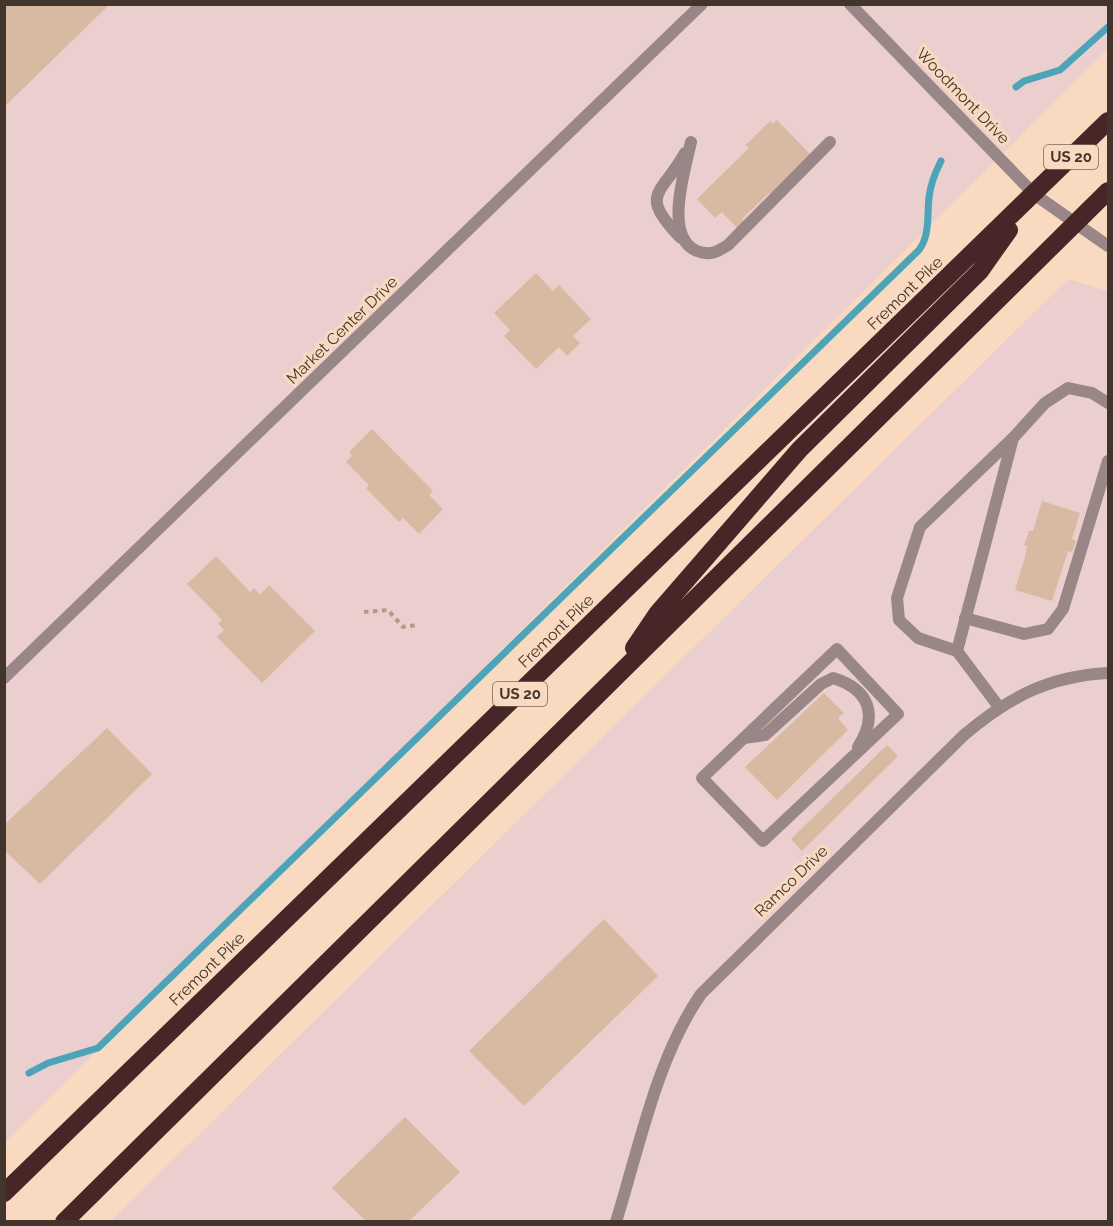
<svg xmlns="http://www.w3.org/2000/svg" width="1113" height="1226" font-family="Raleway,sans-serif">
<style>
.commercial{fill:#eacfce}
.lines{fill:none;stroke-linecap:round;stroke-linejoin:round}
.stream{stroke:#4da4b9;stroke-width:7}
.building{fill:#d8b9a1}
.path{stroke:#b29a87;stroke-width:4;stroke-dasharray:4.5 4.5;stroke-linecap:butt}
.lane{stroke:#998787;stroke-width:12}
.street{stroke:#998787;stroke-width:12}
.highway{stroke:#462627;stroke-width:18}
.labels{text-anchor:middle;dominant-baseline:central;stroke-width:6;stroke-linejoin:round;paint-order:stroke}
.shield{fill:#f9dac1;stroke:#796759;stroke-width:1.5}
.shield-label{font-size:15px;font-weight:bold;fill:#42362c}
.street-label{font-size:16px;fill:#42362c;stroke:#f9dac1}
</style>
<rect width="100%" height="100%" fill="#f9dac1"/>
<g class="commercial">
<polygon points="5,5 1108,5 1108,49 5,1142"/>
<polygon points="1068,279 1108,291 1108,1221 110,1222"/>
</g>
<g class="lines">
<g class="stream">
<polyline points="1016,87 1024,81 1060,70 1108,27"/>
<path d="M29,1073L48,1063L98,1048L919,250C930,235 927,216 929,198C930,185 935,173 941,161"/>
</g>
</g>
<g class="building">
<polygon points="4,4 110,4 4,107"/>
<polygon points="777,120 810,154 773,197 769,193 742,219 746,223 739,230 722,212 715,218 697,199 749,148 746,145 770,121 773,124"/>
<polygon points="536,273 553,291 559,285 591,319 573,336 580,343 567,356 559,347 536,369 504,336 510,330 494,313"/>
<polygon points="372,429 433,491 429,495 443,509 419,534 403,518 399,522 366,488 369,485 346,462 352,456 349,452"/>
<polygon points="1042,501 1080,513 1072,539 1076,541 1072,552 1068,551 1052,601 1015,590 1025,557 1027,546 1024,545 1029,531 1033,531"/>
<polygon points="216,556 250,592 254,588 260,595 269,585 315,631 262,683 217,637 224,630 218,623 222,620 187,584"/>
<polygon points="824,693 844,713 838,718 848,730 777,800 745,767"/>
<polygon points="107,728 152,774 40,884 4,850 4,825"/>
<polygon points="887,745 898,756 802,851 791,839"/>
<polygon points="604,919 658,976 524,1106 469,1051"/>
<polygon points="405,1117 460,1172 408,1222 367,1222 332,1188"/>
</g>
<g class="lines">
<polyline class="path" points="364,612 388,610 403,627 416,625"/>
<g class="lane">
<path d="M691,142C685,170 663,237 697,251C710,256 717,252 728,245L830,142"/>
<path d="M681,238C637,193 662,195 685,153"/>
<polyline points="1013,438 1045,403 1068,388 1092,393 1108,403"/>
<polyline points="965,618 1024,634 1048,629 1063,609 1108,461"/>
<polygon points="837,649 898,714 763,841 702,778"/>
<polyline points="957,651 1013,438 920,527 897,598 899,620 918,638 957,651 999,707"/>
<path d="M744,738L765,735L821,684L833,678C869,689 879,715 858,747"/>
</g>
<g class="street">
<polyline points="850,4 1034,194 1108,246"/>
<polyline points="4,678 702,4"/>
<path d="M616,1222C639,1148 657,1057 701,994L964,735C1009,697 1049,676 1108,673"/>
</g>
<g class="highway">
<polyline points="634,648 657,614 800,449 980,271 1009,230"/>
<polyline points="4,1193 1108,121"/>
<polyline points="64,1222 1108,191"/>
</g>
</g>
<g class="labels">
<g class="shield">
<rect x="1044" y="145" width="54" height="24" rx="4.5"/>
<rect x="493" y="682" width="54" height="24" rx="4.5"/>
</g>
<g class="shield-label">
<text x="1071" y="157">US 20</text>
<text x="520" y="694">US 20</text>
</g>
<g class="street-label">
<text transform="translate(963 96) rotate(46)">Woodmont Drive</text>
<text transform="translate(905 293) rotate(-44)">Fremont Pike</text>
<text transform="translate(342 330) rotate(-44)">Market Center Drive</text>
<text transform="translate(556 631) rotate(-44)">Fremont Pike</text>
<text transform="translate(791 881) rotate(-44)">Ramco Drive</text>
<text transform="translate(207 969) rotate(-44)">Fremont Pike</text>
</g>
</g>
<rect width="1113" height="1226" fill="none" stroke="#42362c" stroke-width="12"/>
</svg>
